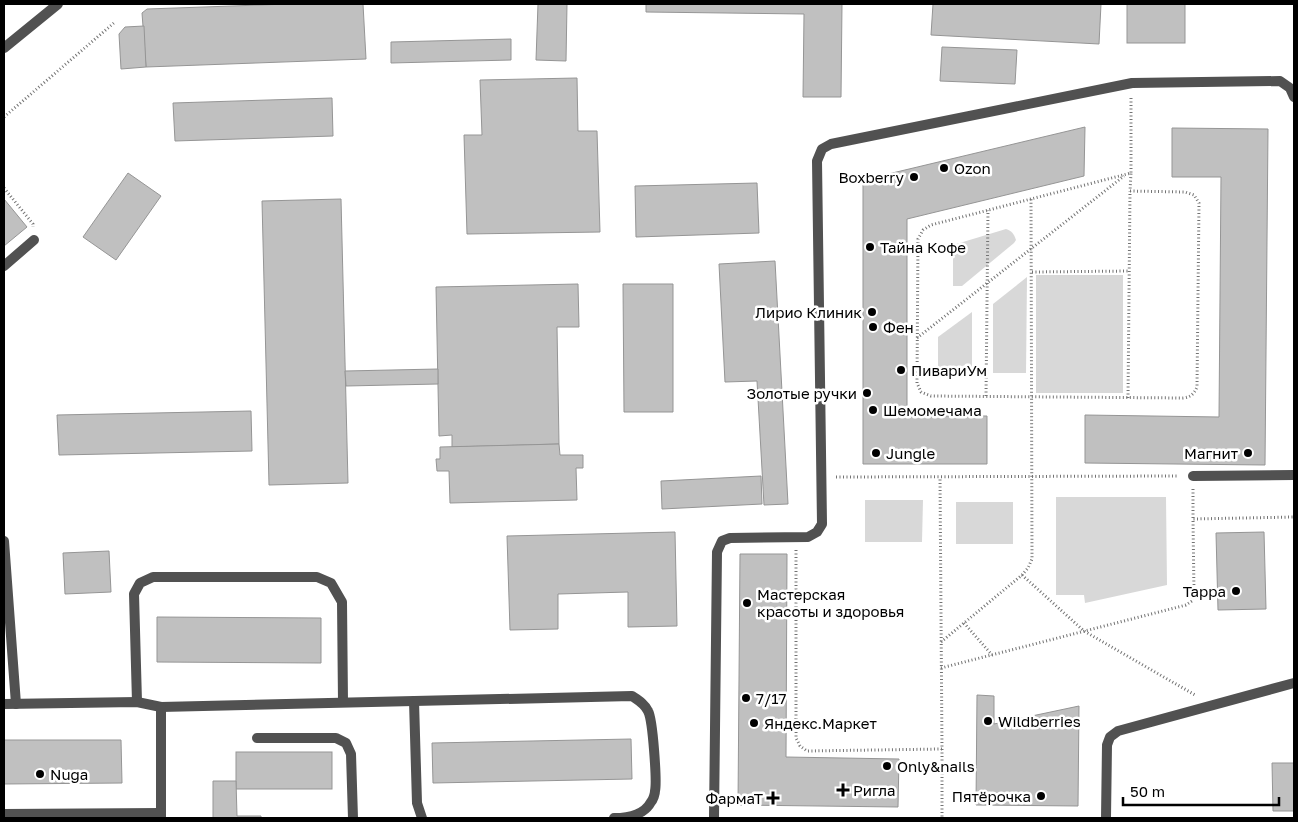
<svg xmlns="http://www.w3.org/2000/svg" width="1298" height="822" font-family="'Golos Text',sans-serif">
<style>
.green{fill:#d8d8d8}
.building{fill:#c0c0c0;stroke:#959595}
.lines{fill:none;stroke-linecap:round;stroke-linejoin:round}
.path{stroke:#737373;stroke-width:3;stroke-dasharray:1 2.5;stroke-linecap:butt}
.service{stroke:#515151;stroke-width:10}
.minor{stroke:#515151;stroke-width:10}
.poi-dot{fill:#000;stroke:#fff;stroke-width:2}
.labels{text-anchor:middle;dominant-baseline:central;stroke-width:5;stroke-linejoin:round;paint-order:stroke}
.poi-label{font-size:15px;fill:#000;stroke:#fff;text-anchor:start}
</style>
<rect width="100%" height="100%" fill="#fff"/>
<g class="green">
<path d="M1006,229C1012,231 1014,234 1016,240L1014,243L962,286H953V245Z"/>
<rect x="1036" y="275" width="87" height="118"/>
<polygon points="1027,277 1026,373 993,373 993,304"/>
<polygon points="972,312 972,377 938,376 938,337"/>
<polygon points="1056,497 1166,497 1167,585 1085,603 1084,595 1056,595"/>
<polygon points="865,500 923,500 922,542 865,542"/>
<rect x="956" y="502" width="57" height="42"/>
</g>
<g class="building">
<polygon points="288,4 363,4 366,59 146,67 142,13 147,9"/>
<polygon points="538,4 567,4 566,61 536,60"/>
<polygon points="646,4 842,4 841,97 803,97 804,14 646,12"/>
<polygon points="933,4 1101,4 1099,44 931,35"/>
<rect x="1127" y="4" width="58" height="39"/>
<polygon points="144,26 146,67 121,69 119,34 125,27"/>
<polygon points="511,39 511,60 391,63 391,42"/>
<polygon points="942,47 1017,50 1015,84 940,81"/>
<polygon points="577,78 578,131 597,131 600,232 467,234 464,135 482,135 480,80"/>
<polygon points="332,98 333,136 175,141 173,103"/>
<polygon points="1085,127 1084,176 907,219 907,416 987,416 987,464 863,464 863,180"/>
<polygon points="1172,128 1268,129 1265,465 1085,463 1085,415 1219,417 1221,177 1172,177"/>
<polygon points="128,173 161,196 116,260 83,237"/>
<polygon points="757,183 759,233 636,237 635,186"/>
<polygon points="4,199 27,227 4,246"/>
<polygon points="341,199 348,483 269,485 262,201"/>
<polygon points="775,261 788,504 764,505 757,381 725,382 719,264"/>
<polygon points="578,284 579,327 557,327 559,444 452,447 452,435 439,436 436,287"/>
<polygon points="623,284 673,284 673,412 624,412"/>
<polygon points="438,369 438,384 346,386 345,371"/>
<polygon points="251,411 252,451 59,455 57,415"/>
<polygon points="559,444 560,455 583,455 583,468 576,468 577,500 450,503 449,471 437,471 436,459 440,459 440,447"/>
<polygon points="761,476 762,504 662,509 661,481"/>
<polygon points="675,532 677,626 628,627 628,592 558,594 558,629 510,630 507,536"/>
<polygon points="1264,532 1266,609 1218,610 1216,533"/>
<polygon points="109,551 111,592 65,594 63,553"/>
<polygon points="740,554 787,554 786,757 899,759 898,807 738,805"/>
<polygon points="157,617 321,618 321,663 157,662"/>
<polygon points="977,695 994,696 994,724 1079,706 1078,806 976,805"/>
<polygon points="631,739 632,779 433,783 432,743"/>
<polygon points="4,740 121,740 122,783 4,784"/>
<rect x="236" y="752" width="96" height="37"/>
<polygon points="1272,763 1294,763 1294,811 1273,811"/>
<polygon points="213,781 236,781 237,816 261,816 261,818 213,818"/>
</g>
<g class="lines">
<g class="path">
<polyline points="4,117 115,22"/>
<polyline points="4,188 33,224 33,227"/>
<path d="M1031,199L931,225L923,230L918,239L917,383L921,392L931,396L1183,398C1191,397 1194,394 1197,387L1199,203L1194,195L1185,192L1130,191L1131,173"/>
<polyline points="1032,272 1130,271"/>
<polyline points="917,338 1124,176"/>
<polyline points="986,396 988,210"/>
<polyline points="1128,398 1130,191"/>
<polyline points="836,477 1179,476"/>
<polyline points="1193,489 1193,519"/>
<polyline points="796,550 796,738 800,746 807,751 942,749 940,477"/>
<polyline points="1022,575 1084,631 1195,695"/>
<polyline points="964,623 992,655"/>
<polyline points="941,642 1022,575 1028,568 1032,559 1031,199 1131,173 1131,98"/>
<polyline points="941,668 1186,605 1192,601 1194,594 1193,519 1294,517"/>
<polyline points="942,749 942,818"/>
</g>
<g class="service">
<polyline points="4,266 34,240"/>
<polyline points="1193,476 1294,475"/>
<polyline points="4,541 16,704"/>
<polyline points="414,701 417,803 422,818"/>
<polyline points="137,702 134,594 140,583 153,577 317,577 331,583 342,602 343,702"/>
<path d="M4,704L137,702L161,707L632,696C638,700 645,704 648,711C653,720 657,782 655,791C655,794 653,800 651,802C644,815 628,818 614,818"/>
<polyline points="161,707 161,817"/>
<polyline points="257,738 336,738 346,743 351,754 353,818"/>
<polyline points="4,814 161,813"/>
<polyline points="714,818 717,552 722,541 730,538 808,537 817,532 822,524 817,161 822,149 831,144 1132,83 1280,81 1290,88 1294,97"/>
<polyline points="1106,818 1107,745 1110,737 1118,731 1294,683"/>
</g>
<polyline class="minor" points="4,48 58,4"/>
</g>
<g class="poi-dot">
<circle cx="944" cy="168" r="5"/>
<circle cx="914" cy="177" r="5"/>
<circle cx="870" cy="247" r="5"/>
<circle cx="872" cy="312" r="5"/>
<circle cx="873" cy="327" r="5"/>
<circle cx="901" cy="370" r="5"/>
<circle cx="867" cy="393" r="5"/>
<circle cx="873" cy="410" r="5"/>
<circle cx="876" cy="453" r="5"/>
<circle cx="1248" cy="453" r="5"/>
<circle cx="1236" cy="591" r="5"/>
<circle cx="747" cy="603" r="5"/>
<circle cx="746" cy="698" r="5"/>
<circle cx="988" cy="721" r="5"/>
<circle cx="754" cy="723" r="5"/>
<circle cx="887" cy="766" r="5"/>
<circle cx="40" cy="774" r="5"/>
<path d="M840.5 782.5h5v5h5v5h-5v5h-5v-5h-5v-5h5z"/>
<circle cx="1041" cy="796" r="5"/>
<path d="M770.5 790.5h5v5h5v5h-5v5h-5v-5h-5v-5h5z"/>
</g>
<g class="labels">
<g class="poi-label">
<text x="954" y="168">Ozon</text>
<text x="904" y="177" text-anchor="end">Boxberry</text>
<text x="880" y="247">Тайна Кофе</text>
<text x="862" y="312" text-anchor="end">Лирио Клиник</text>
<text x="883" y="327">Фен</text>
<text x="911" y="370">ПивариУм</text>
<text x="857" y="393" text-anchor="end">Золотые ручки</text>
<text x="883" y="410">Шемомечама</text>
<text x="886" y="453">Jungle</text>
<text x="1238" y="453" text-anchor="end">Магнит</text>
<text x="1226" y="591" text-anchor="end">Тарра</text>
<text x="757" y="594">Мастерская<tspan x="757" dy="17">красоты и здоровья</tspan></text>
<text x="756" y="698">7/17</text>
<text x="998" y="721">Wildberries</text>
<text x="764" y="723">Яндекс.Маркет</text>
<text x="897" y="766">Only&amp;nails</text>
<text x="50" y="774">Nuga</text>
<text x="853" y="790">Ригла</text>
<text x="1031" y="796" text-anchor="end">Пятёрочка</text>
<text x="763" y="798" text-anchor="end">ФармаТ</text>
</g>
</g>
<rect width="1298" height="822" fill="none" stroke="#000000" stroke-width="10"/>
<path d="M1123 797v8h156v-8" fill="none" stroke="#000000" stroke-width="2.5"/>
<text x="1130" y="797" font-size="15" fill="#000000" stroke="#ffffff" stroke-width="4" paint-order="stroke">50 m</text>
</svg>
